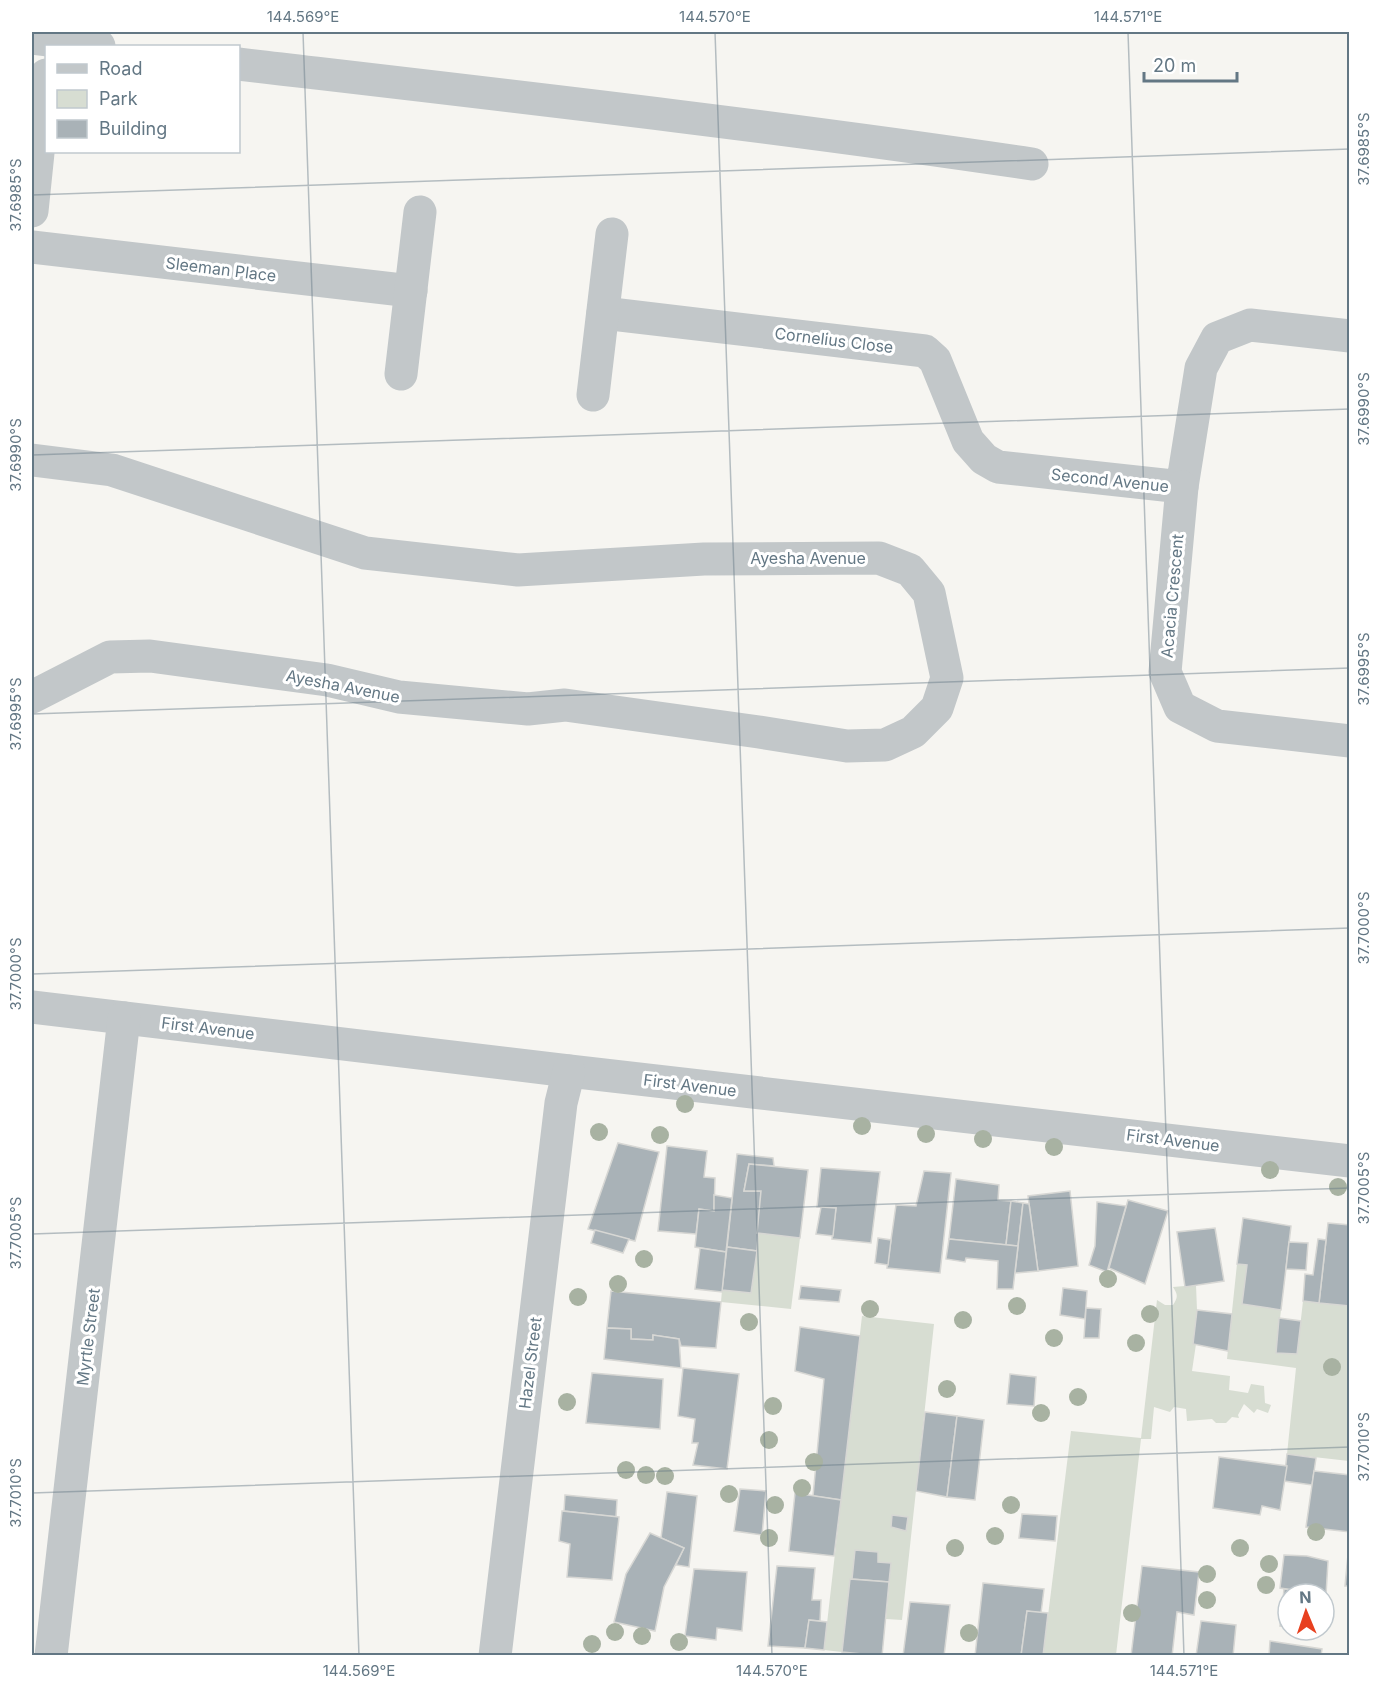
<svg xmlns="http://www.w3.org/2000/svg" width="1381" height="1687" font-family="Inter,sans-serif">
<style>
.green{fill:#d7ddd2}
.building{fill:#a9b2b7;stroke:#d7d7d4;stroke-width:1.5}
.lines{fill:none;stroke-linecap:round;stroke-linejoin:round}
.minor{stroke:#c2c7c9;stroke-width:33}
.tree{fill:#a8b2a2}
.ticks{fill:none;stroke:#637784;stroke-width:1.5;stroke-opacity:0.45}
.labels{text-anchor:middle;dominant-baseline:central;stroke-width:6;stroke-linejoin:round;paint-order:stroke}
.street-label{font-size:16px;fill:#637784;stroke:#fff}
.neatline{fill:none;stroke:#637784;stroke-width:2}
.ticks-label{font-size:15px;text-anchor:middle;fill:#637784}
</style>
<rect width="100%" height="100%" fill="#f6f5f1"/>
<g class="green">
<polygon points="757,1233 800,1238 791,1309 721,1302 722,1290"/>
<polygon points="1237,1264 1247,1265 1242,1304 1281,1310 1276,1353 1297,1354 1303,1301 1349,1306 1349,1461 1287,1454 1296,1368 1227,1359"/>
<path d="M1196,1285L1197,1310L1193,1343L1196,1344L1192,1371L1230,1376L1229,1390L1248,1393L1251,1384L1264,1386L1265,1403L1271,1405L1268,1413L1257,1409L1254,1413L1244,1404L1238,1415L1239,1418L1232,1417L1226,1423H1216L1212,1419L1187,1421L1186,1409L1174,1407L1170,1412L1154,1407L1151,1439H1141L1116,1655L1043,1656L1071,1431L1141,1438L1157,1300L1165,1305H1173C1178,1297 1178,1295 1173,1287Z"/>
<polygon points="862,1316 934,1324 902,1620 886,1619 891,1563 878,1562 878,1552 855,1550 852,1579 850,1580 842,1652 824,1650"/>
</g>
<g class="building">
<polygon points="618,1143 659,1152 635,1241 588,1229"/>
<polygon points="667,1146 707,1151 704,1177 715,1178 714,1211 699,1209 696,1234 658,1231"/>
<polygon points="737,1154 773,1158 774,1166 749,1164 744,1191 761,1191 757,1251 727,1247"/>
<polygon points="749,1164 808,1170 800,1238 757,1233 761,1191 744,1191"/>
<polygon points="821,1168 880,1172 871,1243 832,1239 836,1208 817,1207"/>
<polygon points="924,1171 951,1173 940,1273 887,1268 896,1205 916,1206"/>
<polygon points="956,1179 999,1185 998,1200 1011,1201 1006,1245 949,1239"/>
<polygon points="1070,1191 1078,1266 1038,1271 1028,1196"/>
<polygon points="714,1195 732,1198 726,1252 695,1247 699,1209 714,1211"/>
<polygon points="1128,1200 1168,1211 1145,1284 1109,1268"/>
<polygon points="1011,1201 1023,1203 1018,1246 1006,1245"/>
<polygon points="1097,1202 1126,1206 1107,1272 1089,1265 1095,1246"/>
<polygon points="1023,1203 1029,1204 1038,1271 1015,1273"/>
<polygon points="821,1207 836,1208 833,1236 816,1234"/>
<polygon points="1243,1218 1291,1226 1281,1310 1242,1304 1247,1265 1237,1264"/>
<polygon points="1328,1223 1350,1225 1350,1306 1319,1303"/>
<polygon points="1215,1228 1224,1281 1185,1287 1177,1232"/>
<polygon points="595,1230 629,1239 623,1253 591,1243"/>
<polygon points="878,1238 891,1240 888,1265 875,1263"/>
<polygon points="949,1239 1018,1246 1013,1289 997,1289 998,1261 966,1258 965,1262 946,1259"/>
<polygon points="1318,1239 1326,1240 1319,1303 1303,1301 1305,1274 1313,1275"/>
<polygon points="1289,1242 1308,1243 1306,1270 1286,1269"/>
<polygon points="727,1247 757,1251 751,1293 722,1290"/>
<polygon points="700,1248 726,1252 722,1292 695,1289"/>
<polygon points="801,1286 841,1290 839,1302 799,1299"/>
<polygon points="1063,1288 1087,1291 1085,1319 1060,1315"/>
<polygon points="611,1291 721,1302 716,1348 681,1346 679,1339 653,1335 653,1340 631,1339 631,1329 607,1328"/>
<polygon points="1086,1308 1101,1309 1099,1338 1084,1338"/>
<polygon points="1197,1310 1232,1314 1228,1351 1193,1344"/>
<polygon points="1279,1318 1301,1321 1297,1354 1276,1353"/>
<polygon points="800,1327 860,1336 841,1500 813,1496 824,1379 795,1371"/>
<polygon points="607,1328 631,1329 631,1339 653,1340 653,1335 679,1339 681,1368 604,1359"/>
<polygon points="683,1368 739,1374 727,1469 693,1465 698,1443 692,1443 695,1419 678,1416"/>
<polygon points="592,1373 663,1379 660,1429 586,1423"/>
<polygon points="1010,1374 1036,1377 1034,1406 1007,1404"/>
<polygon points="925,1412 957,1416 947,1497 916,1491"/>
<polygon points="957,1416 984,1420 975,1500 947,1497"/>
<polygon points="1287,1454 1316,1458 1312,1485 1284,1481"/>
<polygon points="1219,1457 1287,1466 1280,1510 1262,1506 1260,1515 1213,1508"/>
<polygon points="1314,1471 1350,1475 1350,1532 1306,1527"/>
<polygon points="740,1489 766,1491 762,1535 734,1531"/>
<polygon points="667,1492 697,1496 689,1567 676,1565 684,1548 661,1538"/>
<polygon points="795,1493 841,1500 834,1556 789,1551"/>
<polygon points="565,1495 617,1500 616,1517 564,1511"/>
<polygon points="562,1511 619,1517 612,1580 567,1577 570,1544 559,1541"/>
<polygon points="1022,1514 1057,1516 1055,1541 1019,1538"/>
<polygon points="892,1515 908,1517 906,1531 891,1527"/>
<polygon points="650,1533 684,1548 664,1587 655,1631 614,1622 626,1574"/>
<polygon points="1349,1544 1350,1544 1350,1586 1345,1586"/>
<polygon points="855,1550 878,1552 878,1562 891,1563 889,1582 852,1579"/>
<polygon points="1284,1555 1307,1556 1328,1561 1326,1595 1280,1588"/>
<polygon points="777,1566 815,1568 812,1600 821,1600 820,1621 809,1620 805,1648 768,1646"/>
<polygon points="1142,1566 1199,1572 1194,1615 1177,1612 1172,1656 1131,1656"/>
<polygon points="694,1569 747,1572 742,1631 717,1628 716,1640 685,1636"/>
<polygon points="850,1579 889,1582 882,1656 842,1652"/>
<polygon points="983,1583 1044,1589 1041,1613 1027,1611 1021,1656 975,1656"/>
<polygon points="1284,1589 1313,1593 1313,1594 1288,1594 1288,1610 1282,1609"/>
<polygon points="910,1602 950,1605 944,1656 903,1656"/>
<polygon points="1282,1609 1288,1610 1288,1627 1280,1626"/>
<polygon points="1027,1611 1048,1613 1043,1656 1021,1656"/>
<polygon points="809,1620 827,1622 824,1650 805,1648"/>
<polygon points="1201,1621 1236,1625 1233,1656 1196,1656"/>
<polygon points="1270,1641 1322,1649 1321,1656 1269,1656"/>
</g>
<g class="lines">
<g class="minor">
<polyline points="32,38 99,46"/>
<path d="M238,64C503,95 768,125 1032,164"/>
<polyline points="32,211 46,75"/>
<polyline points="32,247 411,291"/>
<polyline points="603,313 925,351 935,360 968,441 984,459 998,467 1182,487 1201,368 1217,338 1250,325 1350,336"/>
<polyline points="401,374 420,212"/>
<polyline points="593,395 612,234"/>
<polyline points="32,460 112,470 365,553 518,570 704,559 879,558 910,570 929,593 947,678 937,708 913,732 885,745 847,746 759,732 565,705 528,709 399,697 327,680 150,656 110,657 32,697"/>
<polyline points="1182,487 1165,672 1180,707 1217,726 1350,741"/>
<polyline points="32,1007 569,1071 1350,1161"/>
<polyline points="51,1656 124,1018"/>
<polyline points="495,1656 561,1103 569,1071"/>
</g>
</g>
<g class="tree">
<circle cx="685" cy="1104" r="9"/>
<circle cx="862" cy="1126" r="9"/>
<circle cx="599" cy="1132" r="9"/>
<circle cx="926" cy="1134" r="9"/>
<circle cx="660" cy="1135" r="9"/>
<circle cx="983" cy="1139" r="9"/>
<circle cx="1054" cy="1147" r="9"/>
<circle cx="1270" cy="1170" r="9"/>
<circle cx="1338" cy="1187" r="9"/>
<circle cx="644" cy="1259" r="9"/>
<circle cx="1108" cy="1279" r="9"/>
<circle cx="618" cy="1284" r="9"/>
<circle cx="578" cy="1297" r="9"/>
<circle cx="1017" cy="1306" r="9"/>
<circle cx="870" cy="1309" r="9"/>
<circle cx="1150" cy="1314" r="9"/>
<circle cx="963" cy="1320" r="9"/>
<circle cx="749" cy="1322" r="9"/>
<circle cx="1054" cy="1338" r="9"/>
<circle cx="1136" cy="1343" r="9"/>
<circle cx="1332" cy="1367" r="9"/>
<circle cx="947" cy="1389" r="9"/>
<circle cx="1078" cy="1397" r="9"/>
<circle cx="567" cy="1402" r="9"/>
<circle cx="773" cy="1406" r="9"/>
<circle cx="1041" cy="1413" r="9"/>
<circle cx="769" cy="1440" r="9"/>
<circle cx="814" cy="1462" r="9"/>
<circle cx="626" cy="1470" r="9"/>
<circle cx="646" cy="1475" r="9"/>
<circle cx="665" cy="1476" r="9"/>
<circle cx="802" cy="1488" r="9"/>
<circle cx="729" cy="1494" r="9"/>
<circle cx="775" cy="1505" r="9"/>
<circle cx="1011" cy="1505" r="9"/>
<circle cx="1316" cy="1532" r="9"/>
<circle cx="995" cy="1536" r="9"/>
<circle cx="769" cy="1538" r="9"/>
<circle cx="955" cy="1548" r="9"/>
<circle cx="1240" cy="1548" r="9"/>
<circle cx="1269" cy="1564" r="9"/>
<circle cx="1207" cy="1574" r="9"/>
<circle cx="1266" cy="1585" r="9"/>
<circle cx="1207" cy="1600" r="9"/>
<circle cx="1132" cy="1613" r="9"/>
<circle cx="615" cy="1632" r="9"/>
<circle cx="969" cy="1633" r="9"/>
<circle cx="642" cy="1636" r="9"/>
<circle cx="679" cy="1642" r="9"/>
<circle cx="592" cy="1644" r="9"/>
</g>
<path class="ticks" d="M303,32L359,1656M715,32L772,1656M1128,32L1184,1656M32,195L1350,149M32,455L1350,409M32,714L1350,668M32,974L1350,928M32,1234L1350,1188M32,1493L1350,1447"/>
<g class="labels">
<g class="street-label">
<text transform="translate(221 269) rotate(7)">Sleeman Place</text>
<text transform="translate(834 340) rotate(7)">Cornelius Close</text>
<text transform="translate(1110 480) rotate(6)">Second Avenue</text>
<text x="808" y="558">Ayesha Avenue</text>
<text transform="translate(1172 596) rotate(-85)">Acacia Crescent</text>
<text transform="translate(343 686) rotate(11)">Ayesha Avenue</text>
<text transform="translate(208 1028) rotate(7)">First Avenue</text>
<text transform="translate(690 1085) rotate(7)">First Avenue</text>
<text transform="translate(1173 1140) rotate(7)">First Avenue</text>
<text transform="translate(88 1337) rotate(-83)">Myrtle Street</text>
<text transform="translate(530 1363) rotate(-83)">Hazel Street</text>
</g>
</g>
<rect width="1381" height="1687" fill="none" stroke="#ffffff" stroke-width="66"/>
<rect x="45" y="45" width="195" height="108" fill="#ffffff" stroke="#c1c9ce" stroke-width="1.5"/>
<rect x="57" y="64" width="30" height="9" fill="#c2c7c9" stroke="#c1c9ce" stroke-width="1.5"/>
<text x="99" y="75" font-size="18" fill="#637784">Road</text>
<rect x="57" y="90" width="30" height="18" fill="#d7ddd2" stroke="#c1c9ce" stroke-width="1.5"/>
<text x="99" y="105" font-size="18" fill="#637784">Park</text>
<rect x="57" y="120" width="30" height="18" fill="#a9b2b7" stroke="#c1c9ce" stroke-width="1.5"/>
<text x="99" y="135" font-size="18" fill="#637784">Building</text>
<g transform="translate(1306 1612) rotate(358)"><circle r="28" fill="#ffffff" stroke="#c1c9ce" stroke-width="1.5"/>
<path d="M0-4.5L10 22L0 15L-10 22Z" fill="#e8401f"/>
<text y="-9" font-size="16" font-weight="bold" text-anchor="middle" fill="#637784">N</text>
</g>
<path d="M1144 72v9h93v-9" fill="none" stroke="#637784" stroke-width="3"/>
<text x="1153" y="72" font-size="18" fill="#637784" stroke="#ffffff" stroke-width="4.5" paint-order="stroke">20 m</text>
<rect x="33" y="33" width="1315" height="1621" class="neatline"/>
<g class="ticks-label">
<text x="303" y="22">144.569°E</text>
<text x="715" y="22">144.570°E</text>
<text x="1128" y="22">144.571°E</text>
<text transform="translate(1364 149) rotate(-90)" y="5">37.6985°S</text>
<text transform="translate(16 195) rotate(-90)" y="5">37.6985°S</text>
<text transform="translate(1364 409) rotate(-90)" y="5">37.6990°S</text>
<text transform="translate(16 455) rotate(-90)" y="5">37.6990°S</text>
<text transform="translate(1364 669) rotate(-90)" y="5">37.6995°S</text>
<text transform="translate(16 714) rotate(-90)" y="5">37.6995°S</text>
<text transform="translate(1364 928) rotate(-90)" y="5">37.7000°S</text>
<text transform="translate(16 974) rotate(-90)" y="5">37.7000°S</text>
<text transform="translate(1364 1188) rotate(-90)" y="5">37.7005°S</text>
<text transform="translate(16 1233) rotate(-90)" y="5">37.7005°S</text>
<text transform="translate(1364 1447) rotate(-90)" y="5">37.7010°S</text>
<text transform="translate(16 1493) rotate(-90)" y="5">37.7010°S</text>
<text x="359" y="1676">144.569°E</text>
<text x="772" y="1676">144.570°E</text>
<text x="1184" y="1676">144.571°E</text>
</g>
</svg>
